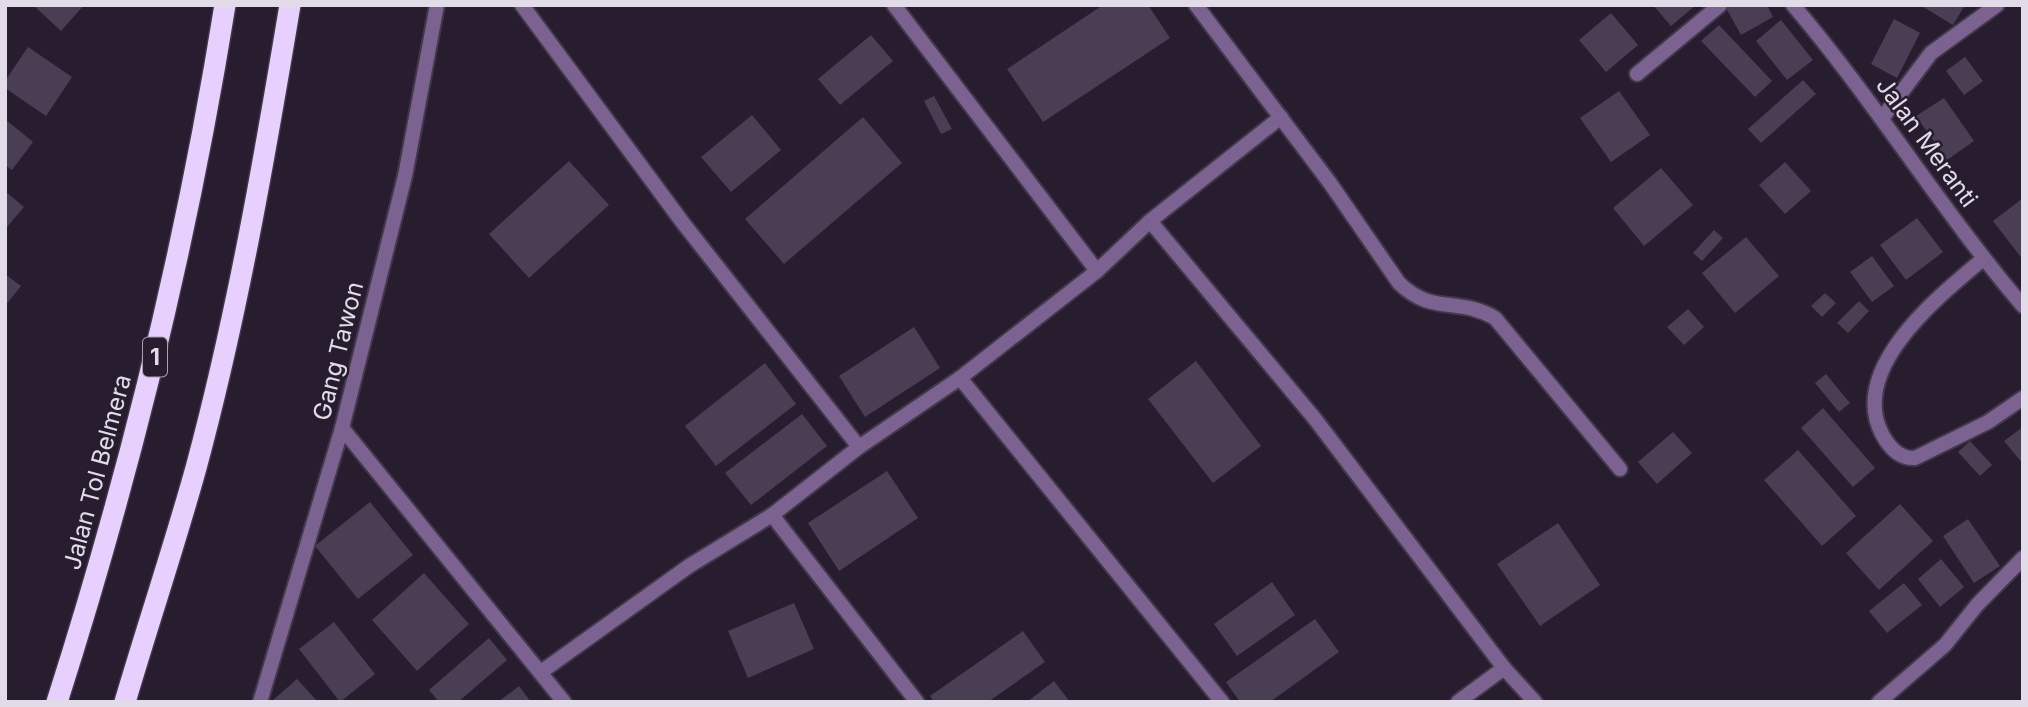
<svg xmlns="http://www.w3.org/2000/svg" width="2028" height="707" font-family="Inter,sans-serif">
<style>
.building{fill:#493e53}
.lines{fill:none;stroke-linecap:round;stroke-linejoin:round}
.lane-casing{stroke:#413849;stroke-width:18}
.street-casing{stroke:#413849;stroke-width:18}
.highway-casing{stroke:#413849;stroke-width:24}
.lane{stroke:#7b6290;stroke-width:14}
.street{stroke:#7b6290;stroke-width:14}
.highway{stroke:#e8d0fe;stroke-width:21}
.labels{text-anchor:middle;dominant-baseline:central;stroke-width:5;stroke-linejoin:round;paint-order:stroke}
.shield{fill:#271d2f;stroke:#aaa2b0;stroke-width:2}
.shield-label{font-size:23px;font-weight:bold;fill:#e2dbe8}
.street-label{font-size:24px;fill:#e2dbe8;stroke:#271d2f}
</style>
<rect width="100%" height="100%" fill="#271d2f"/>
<g class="building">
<polygon points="33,5 84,5 61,31"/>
<polygon points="1103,5 1148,5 1170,38 1043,122 1007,69"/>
<polygon points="1653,5 1696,5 1671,26"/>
<polygon points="1731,5 1767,5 1773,17 1741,35 1726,8"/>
<polygon points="1920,5 1965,5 1953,25"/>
<polygon points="1611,13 1638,45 1606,72 1579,40"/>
<polygon points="1894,19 1920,33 1897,78 1871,64"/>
<polygon points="1781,20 1813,60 1787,80 1756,41"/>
<polygon points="1719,25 1772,81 1755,97 1701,41"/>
<polygon points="871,35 893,61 840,105 818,79"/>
<polygon points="28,47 72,77 46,116 5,88 5,81"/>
<polygon points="1965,57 1983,81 1964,95 1946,71"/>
<polygon points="1803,80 1816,94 1761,143 1748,129"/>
<polygon points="1619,91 1650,135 1611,162 1580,118"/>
<polygon points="934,96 952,129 941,134 924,101"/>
<polygon points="1944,98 1974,141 1947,160 1916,116"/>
<polygon points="752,115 781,150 731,192 701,157"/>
<polygon points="863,117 902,163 784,264 745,219"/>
<polygon points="5,119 33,142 12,170 5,165"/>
<polygon points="569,161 609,205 529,278 489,234"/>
<polygon points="1785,162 1811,191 1785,214 1759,185"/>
<polygon points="1661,168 1693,205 1644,246 1613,208"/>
<polygon points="5,191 24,207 7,227 5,226"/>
<polygon points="2023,198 2023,260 1993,221"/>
<polygon points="1917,218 1943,252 1906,280 1880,245"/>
<polygon points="1714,230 1723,238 1702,261 1693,253"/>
<polygon points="1746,237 1779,276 1735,313 1702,273"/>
<polygon points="1872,256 1894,286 1872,302 1850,272"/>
<polygon points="5,274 21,286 5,306"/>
<polygon points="1825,293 1836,303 1822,317 1811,306"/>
<polygon points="1859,301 1869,311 1848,333 1837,323"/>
<polygon points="1688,309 1704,327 1684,345 1667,327"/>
<polygon points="914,327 940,368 865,417 839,376"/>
<polygon points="1196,361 1261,446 1213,483 1148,399"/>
<polygon points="765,363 796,404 716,466 685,426"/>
<polygon points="1826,374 1850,403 1839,412 1815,383"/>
<polygon points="1823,408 1875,468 1853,487 1801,428"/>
<polygon points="802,414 827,446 751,505 725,473"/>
<polygon points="2023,427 2023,464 2004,441"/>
<polygon points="1673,432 1692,453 1657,484 1638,462"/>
<polygon points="1970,441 1992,465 1980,476 1958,452"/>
<polygon points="1798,450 1856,516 1822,546 1764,480"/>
<polygon points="887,471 918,518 839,571 808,523"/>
<polygon points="370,502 413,555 358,599 315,546"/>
<polygon points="1900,504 1933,541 1879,590 1846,553"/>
<polygon points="1968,519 2000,566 1974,583 1943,536"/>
<polygon points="1558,523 1600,585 1540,626 1497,564"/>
<polygon points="1941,559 1964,587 1940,607 1918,579"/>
<polygon points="424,573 469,624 417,671 372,620"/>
<polygon points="1272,582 1295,615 1237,656 1214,624"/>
<polygon points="1904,583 1922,605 1887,633 1869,611"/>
<polygon points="794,603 814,649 748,678 728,631"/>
<polygon points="1315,619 1339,652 1270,702 1240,702 1226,682"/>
<polygon points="334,622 375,674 340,702 299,649"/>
<polygon points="1023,631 1045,662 988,702 934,702 930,696"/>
<polygon points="489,638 507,660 458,702 439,702 429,690"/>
<polygon points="297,679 318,702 271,702"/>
<polygon points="1054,681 1070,702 1027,702"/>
<polygon points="519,686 531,702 498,702"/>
</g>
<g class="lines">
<defs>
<polyline id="lane" points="1504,668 1535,702"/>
<g id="street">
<polyline points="522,5 683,223 859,447"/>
<polyline points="894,5 1097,271"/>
<path d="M1196,5L1330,183L1399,283C1433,316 1457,296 1495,318L1620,469"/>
<path d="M1793,5C1875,101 1941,210 2023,306"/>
<polyline points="1637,74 1720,5"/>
<polyline points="1883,117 1931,53 1997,5"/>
<polyline points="1150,221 1281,117"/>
<path d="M1983,259C1939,296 1848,368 1882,434C1889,447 1900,459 1915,458L1988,422L2023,398"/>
<polyline points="960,378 1222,702"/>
<polyline points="342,428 564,702"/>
<polyline points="772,515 917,702"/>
<polyline points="541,672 689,566 772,515 859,447 960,378 1097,271 1150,221 1315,419 1504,668 1458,702"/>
<polyline points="260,702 342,428 405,176 437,5"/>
<polyline points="1879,702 1945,645 1977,605 2023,558"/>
</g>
<g id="highway">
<path d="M57,702C130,474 187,242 225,5"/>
<path d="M125,702C148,624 174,547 196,468C237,316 264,161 290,5"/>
</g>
</defs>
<use href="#lane" class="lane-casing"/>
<use href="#street" class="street-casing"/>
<use href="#highway" class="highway-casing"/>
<use href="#lane" class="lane"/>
<use href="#street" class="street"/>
<use href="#highway" class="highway"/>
</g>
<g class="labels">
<rect class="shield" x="143" y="337.5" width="24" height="39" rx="5"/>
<g class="shield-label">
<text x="155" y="357">1</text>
</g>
<g class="street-label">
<text transform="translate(1927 142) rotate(54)">Jalan Meranti</text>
<text transform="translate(338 351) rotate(-76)">Gang Tawon</text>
<text transform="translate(97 472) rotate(-75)">Jalan Tol Belmera</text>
</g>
</g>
<rect width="2028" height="707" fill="none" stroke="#e2dbe8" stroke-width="14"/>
</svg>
